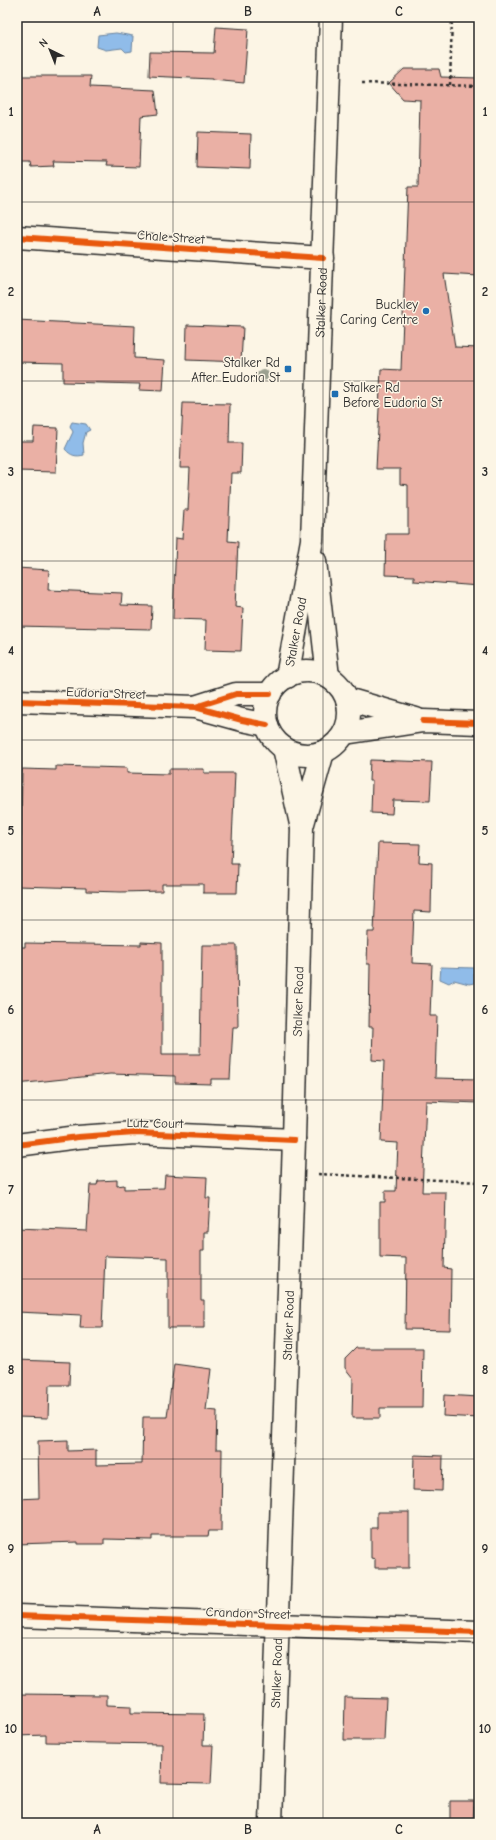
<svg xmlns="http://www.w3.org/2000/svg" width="496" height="1840" font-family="'Comic Neue',sans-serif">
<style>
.water{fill:#90bce9;stroke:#68829d}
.building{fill:#eab0a5;stroke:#2b2b2b}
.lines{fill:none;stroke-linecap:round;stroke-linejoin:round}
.street-casing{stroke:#2b2b2b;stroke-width:25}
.secondary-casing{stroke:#2b2b2b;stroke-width:25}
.path{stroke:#2b2b2b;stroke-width:2.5;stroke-dasharray:3 3;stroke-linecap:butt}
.street{stroke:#fcf5e5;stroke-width:22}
.secondary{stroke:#fcf5e5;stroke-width:22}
.cycleway-casing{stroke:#fcf5e5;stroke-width:8}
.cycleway{stroke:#e8590c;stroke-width:6}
.tree{fill:#9ba090}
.grid{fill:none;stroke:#2b2b2b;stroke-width:1;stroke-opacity:0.55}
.poi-dot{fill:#1f6fb2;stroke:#fcf5e5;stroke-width:1.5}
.labels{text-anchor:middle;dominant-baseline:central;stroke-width:3;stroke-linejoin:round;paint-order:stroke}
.street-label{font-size:13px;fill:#2b2b2b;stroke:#fcf5e5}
.poi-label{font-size:13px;fill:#2b2b2b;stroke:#fcf5e5;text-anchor:end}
.neatline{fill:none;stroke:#2b2b2b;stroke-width:1.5}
.grid-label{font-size:13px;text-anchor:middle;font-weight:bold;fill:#2b2b2b}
</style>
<rect width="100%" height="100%" fill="#fcf5e5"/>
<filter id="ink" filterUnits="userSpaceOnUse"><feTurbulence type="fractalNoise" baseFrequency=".025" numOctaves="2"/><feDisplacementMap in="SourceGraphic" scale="8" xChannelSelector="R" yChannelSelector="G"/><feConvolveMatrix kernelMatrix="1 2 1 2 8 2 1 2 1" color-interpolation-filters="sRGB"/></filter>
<g filter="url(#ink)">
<g class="water">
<polygon points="116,33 133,36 132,51 126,52 122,48 106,50 97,47 98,35"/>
<path d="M72,422L86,424L90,430L86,432L83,443L84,455C76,457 71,456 65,449L73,432L70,426Z"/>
<polygon points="441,967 474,968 474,983 469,984 454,980 449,983 440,979"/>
</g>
<g class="building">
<polygon points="216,27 248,29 244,83 212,80 212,79 149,76 150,52 214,53"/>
<polygon points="404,69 439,69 441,77 479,78 479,276 444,274 455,347 479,348 479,586 414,581 414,576 385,575 386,534 408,534 408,485 400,484 400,469 376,469 381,369 401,370 408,187 418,187 420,100 403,99 389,83"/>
<polygon points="17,76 91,76 90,87 155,90 158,114 141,116 139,167 106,166 107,162 53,161 54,166 31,167 30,162 17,162"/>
<polygon points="198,132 251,134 250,169 197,167"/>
<polygon points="17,320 135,326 134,358 165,360 163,391 139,390 140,384 63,382 63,363 17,362"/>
<polygon points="187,325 243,327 241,362 186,360"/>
<polygon points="183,403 230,404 229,443 242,443 241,473 231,473 228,541 238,542 235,607 243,608 241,651 205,650 206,620 173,619 176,538 182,539 184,510 188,510 190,468 180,468"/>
<polygon points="34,427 58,428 56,472 17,471 17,441 33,441"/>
<polygon points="17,568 49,570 48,590 122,593 121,605 152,606 151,629 17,626"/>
<polygon points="370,760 432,762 430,801 393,800 392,814 371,813 372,781 369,781"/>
<polygon points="56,766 127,768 127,773 169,774 169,769 204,769 204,773 235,773 231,864 238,864 237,893 203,893 203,884 162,884 162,891 121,892 86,891 86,888 17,886 18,835 21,836 22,769 56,770"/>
<polygon points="378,843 420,844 419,862 432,863 431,912 414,911 412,963 432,964 430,1016 437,1016 435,1078 479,1079 479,1103 426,1101 422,1192 446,1192 444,1268 451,1269 450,1330 405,1329 406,1258 380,1257 380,1202 385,1202 385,1191 396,1191 398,1143 381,1142 384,1061 372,1060 373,1027 369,1027 370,964 367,964 368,932 374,932"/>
<polygon points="141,942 162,943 162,1054 200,1054 202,945 237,945 238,1027 233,1027 230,1079 211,1079 211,1084 175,1083 175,1076 110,1074 17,1084 17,947 25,947 25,943 141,945"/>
<polygon points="165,1175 207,1177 206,1198 210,1198 208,1232 204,1232 204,1251 201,1251 201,1300 204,1300 204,1328 168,1328 168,1258 105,1256 102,1328 80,1328 81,1315 17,1312 17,1228 87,1231 90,1185 97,1185 98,1181 117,1180 117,1186 124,1185 124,1189 164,1188"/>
<polygon points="356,1348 423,1348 422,1408 380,1408 380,1418 352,1418 353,1378 345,1368 345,1359"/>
<polygon points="17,1360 70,1362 69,1385 49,1385 48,1418 17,1417"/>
<polygon points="174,1364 211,1369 206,1410 217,1411 216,1449 222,1449 221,1531 209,1531 208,1536 152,1536 152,1540 104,1539 104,1544 78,1544 78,1542 17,1544 17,1499 39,1498 38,1441 68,1440 68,1451 96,1450 96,1465 142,1464 143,1417 167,1417"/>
<polygon points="444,1395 479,1397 479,1418 443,1416"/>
<polygon points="414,1455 443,1456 442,1491 413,1490"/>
<polygon points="377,1512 409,1512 409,1568 375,1568 375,1559 371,1558 371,1528 377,1528"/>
<polygon points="17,1694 107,1695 107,1705 131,1706 131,1713 204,1714 203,1745 213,1745 211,1784 161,1783 162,1744 46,1742 46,1735 17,1736"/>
<polygon points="345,1697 386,1698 384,1740 344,1740"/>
<polygon points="450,1801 474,1801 473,1823 450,1823"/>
</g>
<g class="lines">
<defs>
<g id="street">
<polyline points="17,237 323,258"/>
<polyline points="17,1145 78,1137 135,1133 294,1140"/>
<polyline points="17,1616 479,1632"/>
</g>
<g id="secondary">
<polyline points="315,561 328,677"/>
<circle cx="307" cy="713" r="42"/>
<path id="s1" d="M287,677L312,540L331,17"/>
<polyline points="347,699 416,719"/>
<polyline points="17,701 195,707 242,720 267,725"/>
<polyline points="195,707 236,694 270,694"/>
<polyline points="345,733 423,721 479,723"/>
<polyline points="284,748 301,824"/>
<path id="s2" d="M271,1823L294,1140L302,827L323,752"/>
</g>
</defs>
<use href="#street" class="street-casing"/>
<use href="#secondary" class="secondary-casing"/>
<g class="path">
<polyline points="362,83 479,86"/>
<polyline points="450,85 452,17"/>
<polyline points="318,1174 479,1182"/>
</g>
<use href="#street" class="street"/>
<use href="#secondary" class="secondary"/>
<defs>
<g id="cycleway">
<polyline points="17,237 323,258"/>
<polyline points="17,701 195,707 242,720 267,725"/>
<polyline points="195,707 236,694 270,694"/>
<polyline points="423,721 479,723"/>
<polyline points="17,1145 78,1137 135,1133 294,1140"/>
<polyline points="17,1616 479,1632"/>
</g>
</defs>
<use href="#cycleway" class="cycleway-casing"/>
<use href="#cycleway" class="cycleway"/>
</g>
<circle class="tree" cx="263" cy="375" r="6"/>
</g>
<path class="grid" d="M173,17V1823M323,17V1823M17,202H479M17,381H479M17,561H479M17,740H479M17,920H479M17,1100H479M17,1279H479M17,1459H479M17,1638H479"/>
<g class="poi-dot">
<circle cx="426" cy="311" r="4"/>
<rect x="284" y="365" width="8" height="8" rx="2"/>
<rect x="331" y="390" width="8" height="8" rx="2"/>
</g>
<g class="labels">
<g class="street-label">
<text transform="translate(171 237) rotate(4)">Chale Street</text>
<text stroke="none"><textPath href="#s1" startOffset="377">Stalker Road</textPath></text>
<text stroke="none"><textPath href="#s1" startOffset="46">Stalker Road</textPath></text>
<text transform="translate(106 693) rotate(2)">Eudoria Street</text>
<text stroke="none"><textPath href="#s2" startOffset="822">Stalker Road</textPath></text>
<text transform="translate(155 1123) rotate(1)">Lutz Court</text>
<text stroke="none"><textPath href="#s2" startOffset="498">Stalker Road</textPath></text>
<text transform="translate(248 1613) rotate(2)">Crandon Street</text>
<text stroke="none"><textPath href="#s2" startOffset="150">Stalker Road</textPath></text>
</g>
<g class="poi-label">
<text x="418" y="304">Buckley<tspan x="418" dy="15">Caring Centre</tspan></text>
<text x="280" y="362">Stalker Rd<tspan x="280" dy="15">After Eudoria St</tspan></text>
<text x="343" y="387" text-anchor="start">Stalker Rd<tspan x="343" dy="15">Before Eudoria St</tspan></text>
</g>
</g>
<rect width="496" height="1840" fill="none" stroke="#fcf5e5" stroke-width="44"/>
<g transform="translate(50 50) rotate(317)" stroke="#fcf5e5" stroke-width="3" paint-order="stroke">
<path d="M0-3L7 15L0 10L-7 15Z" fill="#2b2b2b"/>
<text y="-6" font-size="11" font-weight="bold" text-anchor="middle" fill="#2b2b2b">N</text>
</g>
<rect x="22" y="22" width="452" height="1796" class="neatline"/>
<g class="grid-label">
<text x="97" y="16">A</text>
<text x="248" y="16">B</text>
<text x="399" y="16">C</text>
<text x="11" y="116">1</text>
<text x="485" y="116">1</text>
<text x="11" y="296">2</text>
<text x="485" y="296">2</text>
<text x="11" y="476">3</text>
<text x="485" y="476">3</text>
<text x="11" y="655">4</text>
<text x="485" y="655">4</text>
<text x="11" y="835">5</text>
<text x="485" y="835">5</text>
<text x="11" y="1014">6</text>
<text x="485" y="1014">6</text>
<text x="11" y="1194">7</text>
<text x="485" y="1194">7</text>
<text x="11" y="1374">8</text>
<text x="485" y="1374">8</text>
<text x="11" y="1553">9</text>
<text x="485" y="1553">9</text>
<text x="11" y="1733">10</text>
<text x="485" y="1733">10</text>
<text x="97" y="1834">A</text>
<text x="248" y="1834">B</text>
<text x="399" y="1834">C</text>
</g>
</svg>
